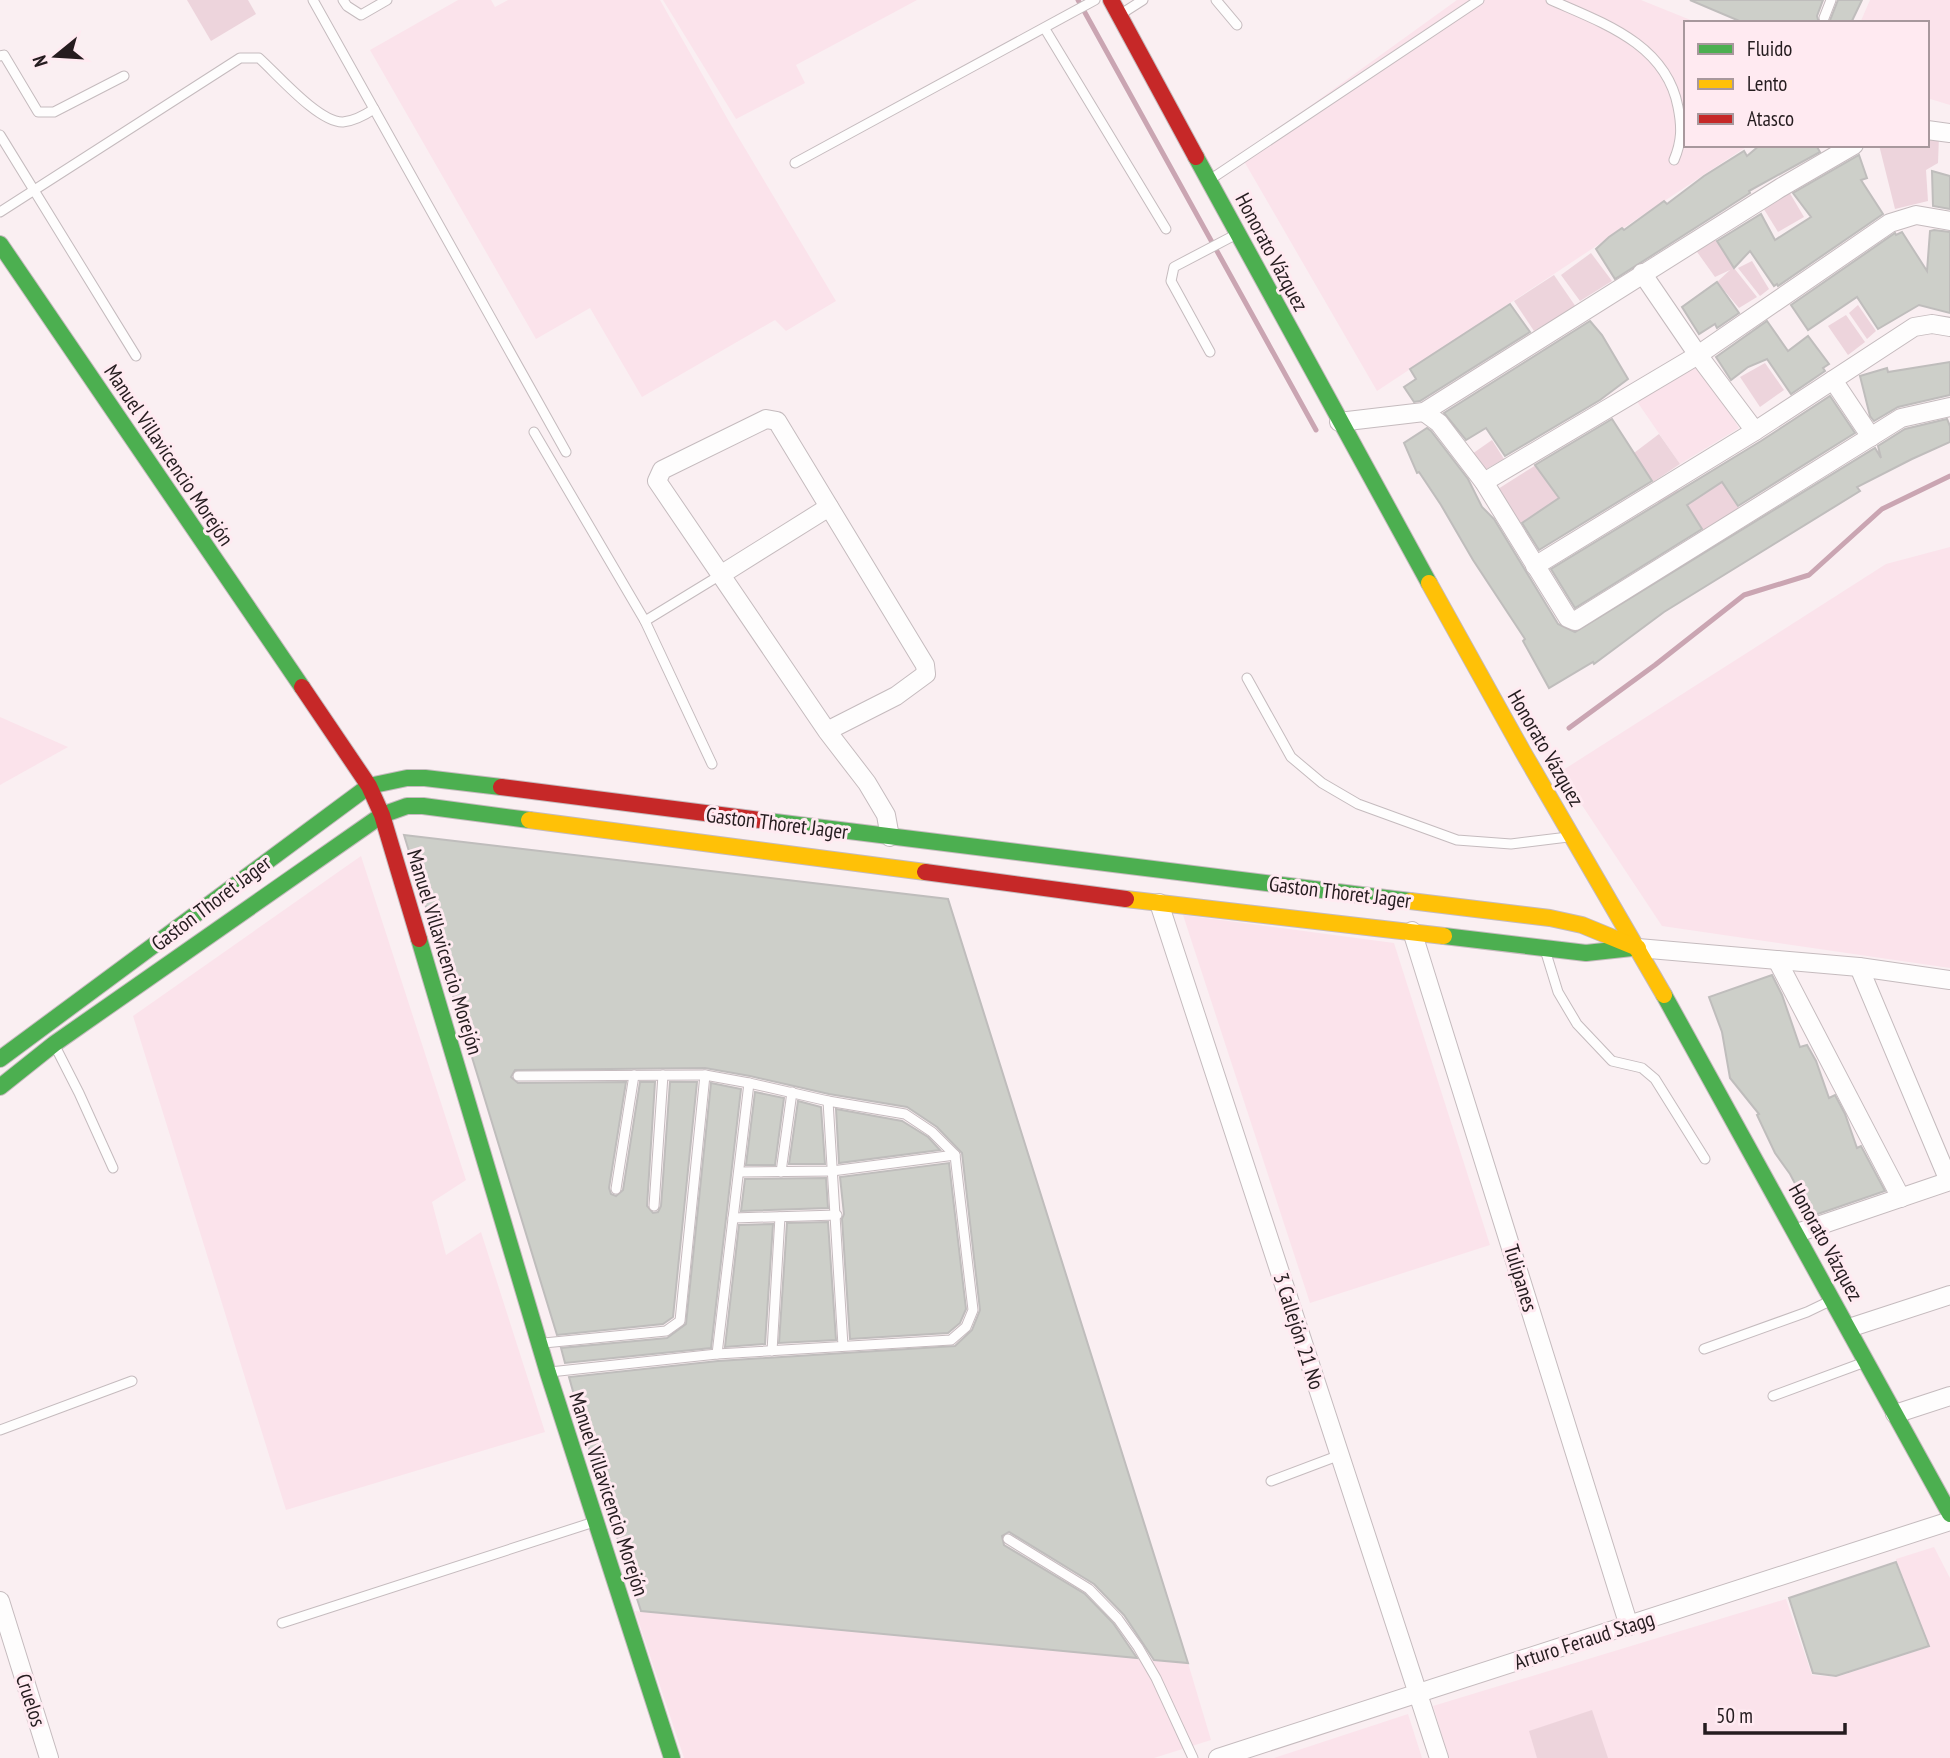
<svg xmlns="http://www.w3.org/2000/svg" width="1950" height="1758" font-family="'PT Sans Narrow',sans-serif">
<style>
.built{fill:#fbe3eb}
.green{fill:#edd4dc}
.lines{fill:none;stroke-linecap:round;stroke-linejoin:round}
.stream{stroke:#caa5b2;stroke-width:5}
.building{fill:#cdcfc9;stroke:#bfbdbc;stroke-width:2}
.lane-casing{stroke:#c5bbbe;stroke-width:11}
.street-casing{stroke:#c5bbbe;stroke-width:20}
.fast-casing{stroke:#c5bbbe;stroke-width:18}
.slow-casing{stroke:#c5bbbe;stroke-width:18}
.jam-casing{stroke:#c5bbbe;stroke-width:18}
.lane{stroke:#fefdfd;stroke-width:9}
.street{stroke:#fefdfd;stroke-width:18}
.fast{stroke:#4caf50;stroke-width:16}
.slow{stroke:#ffc107;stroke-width:16}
.jam{stroke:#c62828;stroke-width:16}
.labels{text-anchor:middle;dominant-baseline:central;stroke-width:6;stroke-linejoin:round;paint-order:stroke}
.street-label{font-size:21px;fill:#251c1f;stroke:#ffeaf1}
</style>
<rect width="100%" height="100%" fill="#faeff2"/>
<g class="built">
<polygon points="458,0 491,0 495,7 508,0 660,0 731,125 836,301 786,331 775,320 642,397 590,308 536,339 370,50"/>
<polygon points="663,0 917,0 796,65 805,83 736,119"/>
<polygon points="1457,0 1641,0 1698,23 1686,23 1686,145 1749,145 1377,391 1241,156"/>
<polygon points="1870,0 1950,0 1950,105 1927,98 1927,23 1860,23"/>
<polygon points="1696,362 1739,428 1680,464 1636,400"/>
<polygon points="1950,547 1950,968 1662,926 1560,772 1886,564"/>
<polygon points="0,717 68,747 0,785"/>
<polygon points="361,856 466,1180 432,1202 446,1255 481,1232 545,1432 286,1510 133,1016"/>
<polygon points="1183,915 1394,943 1490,1245 1310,1303"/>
<polygon points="1934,1547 1950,1578 1950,1758 1449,1758 1433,1706 1786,1599 1812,1675 1836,1677 1929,1647 1896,1559"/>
<polygon points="635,1611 1188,1663 1211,1740 1154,1758 684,1758"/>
<polygon points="1408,1714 1422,1758 1274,1758"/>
</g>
<g class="green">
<polygon points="187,0 248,0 256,14 211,41"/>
<polygon points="1927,134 1939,136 1938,163 1926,170 1928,201 1895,209 1879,145 1927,145"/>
<polygon points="1788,190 1804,217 1778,232 1762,206"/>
<polygon points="1714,236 1734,268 1757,297 1739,308 1717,282 1730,270 1715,277 1695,249"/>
<polygon points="1591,253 1612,281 1580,301 1561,275"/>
<polygon points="1752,261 1769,289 1760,296 1738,268"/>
<polygon points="1554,275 1576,307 1534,331 1514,301"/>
<polygon points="1858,305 1876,331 1867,339 1849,313"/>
<polygon points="1846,315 1865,342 1848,355 1828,326"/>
<polygon points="1765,363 1784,390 1760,407 1740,377"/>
<polygon points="1659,434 1680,464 1653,482 1634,453"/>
<polygon points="1492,440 1504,459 1483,471 1472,454"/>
<polygon points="1536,465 1559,498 1520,524 1498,489"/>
<polygon points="1722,482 1742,513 1706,535 1687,505 1667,517 1653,495 1673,483 1687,505"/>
<polygon points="1592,1710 1608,1758 1537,1758 1529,1731"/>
</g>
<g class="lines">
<g class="stream">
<polyline points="1078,0 1316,430"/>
<polyline points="1569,728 1655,665 1744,595 1809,575 1882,509 1950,476"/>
</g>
</g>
<g class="building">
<polygon points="1690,0 1823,0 1817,16 1819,23 1744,23"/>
<polygon points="1838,0 1862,0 1851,23 1829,23"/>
<polygon points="1760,145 1816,145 1820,152 1749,191 1750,193 1615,279 1596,249 1609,237 1622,228 1624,230 1664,201 1667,204 1704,176 1744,151 1747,156"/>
<polygon points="1859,155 1867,178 1861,180 1883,214 1778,286 1777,284 1774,286 1750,251 1734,268 1717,241 1761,214 1775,240 1811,217 1793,193"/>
<polygon points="1932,171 1950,176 1950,209 1933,206"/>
<polygon points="1934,230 1950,232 1950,313 1919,305 1878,329 1857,297 1808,330 1791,305 1895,233 1896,235 1902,232 1927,271 1930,231"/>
<polygon points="1717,282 1739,313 1717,328 1715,324 1699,334 1682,307"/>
<polygon points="1510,304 1530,332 1420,401 1414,402 1404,387 1416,379 1410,369"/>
<polygon points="1590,321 1602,335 1628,379 1600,400 1505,456 1486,428 1466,440 1444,413"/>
<polygon points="1767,321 1788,351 1808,336 1829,364 1823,368 1825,371 1791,394 1767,359 1748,367 1731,380 1716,357"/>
<polygon points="1950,362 1950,395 1898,407 1874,421 1870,416 1860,376 1887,368 1888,372"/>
<polygon points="1830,396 1855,433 1738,506 1722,482 1687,505 1702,529 1575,608 1551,569 1761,441"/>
<polygon points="1612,419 1652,481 1539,550 1522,523 1559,498 1535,465"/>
<polygon points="1947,419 1950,426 1950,442 1912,459 1857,487 1860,491 1664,612 1594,664 1593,662 1549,688 1523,641 1525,639 1473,560 1441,505 1419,472 1417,473 1404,443 1427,428 1431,431 1468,479 1482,507 1494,519 1558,624 1575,632 1875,448 1881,458 1878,446 1905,429"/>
<polygon points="404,835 948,899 1188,1663 1154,1660 1124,1615 1094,1584 1009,1532 1002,1536 1004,1545 1085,1594 1113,1623 1137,1658 641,1611 592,1459 569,1377 718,1361 955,1346 972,1330 980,1310 962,1153 937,1127 907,1107 829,1094 750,1076 705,1068 515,1070 511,1077 518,1083 626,1082 609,1188 611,1194 616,1196 623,1190 640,1082 655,1082 647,1206 653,1213 658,1212 661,1206 670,1082 697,1082 673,1317 663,1324 557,1335"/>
<polygon points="1772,975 1782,995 1800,1047 1807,1045 1816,1061 1829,1098 1835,1095 1845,1114 1857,1148 1861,1146 1885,1191 1812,1216 1790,1174 1775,1153 1757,1115 1759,1114 1730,1078 1722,1032 1709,997"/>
<polygon points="711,1083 741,1089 711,1348 565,1363 561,1348 667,1338 686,1324"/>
<polygon points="755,1092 784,1098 775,1165 746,1165"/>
<polygon points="798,1101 821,1107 825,1164 789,1164"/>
<polygon points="836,1109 902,1121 928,1137 940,1150 839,1163"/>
<polygon points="949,1163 966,1309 960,1323 948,1333 850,1339 842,1219 844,1214 840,1177"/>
<polygon points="826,1178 828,1208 741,1211 745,1179"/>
<polygon points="828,1222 836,1340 779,1343 787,1223"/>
<polygon points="773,1224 765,1344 725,1347 739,1225"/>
<polygon points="1896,1562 1929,1646 1836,1676 1813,1673 1789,1598"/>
</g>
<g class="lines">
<defs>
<g id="lane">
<polyline points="313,0 566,452"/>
<polyline points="343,0 347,6 361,15 387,0"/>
<polyline points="1216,0 1237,25"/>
<path d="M1551,0C1603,23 1666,44 1678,107C1682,127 1682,141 1674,160"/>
<polyline points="1121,14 1143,0"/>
<polyline points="1824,18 1831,0"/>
<polyline points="1045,29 1166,229"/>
<polyline points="0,56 4,55 38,112 54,112 124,76"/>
<polyline points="0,135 136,356"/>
<polyline points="795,163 1095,0"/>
<polyline points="1211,179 1479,0"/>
<path d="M0,212L240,58H259C277,74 319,123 343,122C354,121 365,115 374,109"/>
<polyline points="1210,352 1171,281 1174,267 1233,236"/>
<polyline points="534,432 645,621 722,574"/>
<polyline points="645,621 712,764"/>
<polyline points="1247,678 1291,757 1322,783 1358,804 1457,840 1511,844 1568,837"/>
<polyline points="1546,953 1558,992 1577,1024 1612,1061 1642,1068 1655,1079 1705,1159"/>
<polyline points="55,1046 79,1093 113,1168"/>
<polyline points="518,1076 705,1075"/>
<polyline points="749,1083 828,1101"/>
<polyline points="739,1172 832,1171 955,1155"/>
<polyline points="781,1172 792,1092"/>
<polyline points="616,1189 634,1075"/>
<polyline points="654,1206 663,1075"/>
<polyline points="733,1218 837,1215"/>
<polyline points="544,1343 666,1331 680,1321 705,1075 749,1083 717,1354"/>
<polyline points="1704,1349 1807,1312 1832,1300"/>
<polyline points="772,1351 780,1217"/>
<polyline points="550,1372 717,1354 951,1340 966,1327 973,1310 955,1155 932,1132 905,1114 828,1101 843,1346"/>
<polyline points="1773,1396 1865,1362"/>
<polyline points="0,1430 132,1381"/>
<polyline points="1271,1481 1340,1455"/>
<polyline points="1008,1539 1089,1589 1118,1619 1138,1647 1156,1678 1193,1758"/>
<polyline points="282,1623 594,1522"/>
</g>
<g id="street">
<polyline points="1927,130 1950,133"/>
<polyline points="1642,273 1698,355 1755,431"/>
<polyline points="1833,380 1871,437"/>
<polyline points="1424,412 1439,423 1484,482 1568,618 1575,621 1901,418 1950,407"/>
<polyline points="1339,422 1424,412 1780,188 1854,145"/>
<polyline points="1484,482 1698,355 1890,223 1916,215 1950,221"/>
<polyline points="1535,566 1755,431 1914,327 1932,324 1950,327"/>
<polyline points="722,574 829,507"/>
<polyline points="827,731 896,696 926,674 925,665 777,421 766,419 662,470 657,481 827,731 867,783 886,815 890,837"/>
<polyline points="1159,903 1439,1758"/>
<polyline points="1412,931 1629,1626"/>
<polyline points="1638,948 1859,967 1950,980"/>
<polyline points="1777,960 1901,1198"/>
<polyline points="1859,967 1949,1181"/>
<polyline points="1797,1233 1950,1181"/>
<polyline points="1849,1328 1950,1295"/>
<polyline points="1895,1414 1950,1396"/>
<polyline points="0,1601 49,1758"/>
<polyline points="1218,1758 1950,1521"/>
</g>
<g id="fast">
<polyline points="1196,157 1429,583"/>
<polyline points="0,244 302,687"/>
<polyline points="760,820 1410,901"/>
<polyline points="1444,936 1586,953 1632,948"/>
<polyline points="419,939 548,1373 672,1758"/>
<polyline points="1664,995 1950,1514"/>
<polyline points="0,1059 369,786 407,778 425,778 501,787"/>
<polyline points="0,1087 54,1044 382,815 407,806 423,806 529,820"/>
</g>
<g id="slow">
<polyline points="1429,583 1523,752 1664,995"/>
<polyline points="529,820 925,872"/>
<polyline points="1126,899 1444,936"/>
<polyline points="1410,901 1550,918 1582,925 1638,948"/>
</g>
<g id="jam">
<polyline points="1111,0 1196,157"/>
<polyline points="302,687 369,786 382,815 419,939"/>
<polyline points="501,787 760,820"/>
<polyline points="925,872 1126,899"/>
</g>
</defs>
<use href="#lane" class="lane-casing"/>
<use href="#street" class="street-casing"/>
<use href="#fast" class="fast-casing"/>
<use href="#slow" class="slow-casing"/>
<use href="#jam" class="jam-casing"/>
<use href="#lane" class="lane"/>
<use href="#street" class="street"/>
<use href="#fast" class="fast"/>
<use href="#slow" class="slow"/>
<use href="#jam" class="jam"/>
</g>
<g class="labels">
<g class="street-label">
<text transform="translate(1272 252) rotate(62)">Honorato Vázquez</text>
<text transform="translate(169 455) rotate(56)">Manuel Villavicencio Morejón</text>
<text transform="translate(1546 748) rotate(60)">Honorato Vázquez</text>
<text transform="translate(777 823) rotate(7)">Gaston Thoret Jager</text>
<text transform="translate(1340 892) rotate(7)">Gaston Thoret Jager</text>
<text transform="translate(211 903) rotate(-37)">Gaston Thoret Jager</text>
<text transform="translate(445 952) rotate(73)">Manuel Villavicencio Morejón</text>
<text transform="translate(1826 1242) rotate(61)">Honorato Vázquez</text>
<text transform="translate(1521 1278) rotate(73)">Tulipanes</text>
<text transform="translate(1299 1331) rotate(72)">3 Callejón 21 No</text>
<text transform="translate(609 1494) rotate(72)">Manuel Villavicencio Morejón</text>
<text transform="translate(1584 1640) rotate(-18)">Arturo Feraud Stagg</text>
<text transform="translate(31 1700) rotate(72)">Cruelos</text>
</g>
</g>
<rect x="1684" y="21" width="245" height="126" fill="#ffeaf1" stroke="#a8989d" stroke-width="2"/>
<rect x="1698" y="44" width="35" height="10" fill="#4caf50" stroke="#a8989d" stroke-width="2"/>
<text x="1747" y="56" font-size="21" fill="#251c1f">Fluido</text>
<rect x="1698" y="79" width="35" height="10" fill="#ffc107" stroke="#a8989d" stroke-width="2"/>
<text x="1747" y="91" font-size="21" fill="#251c1f">Lento</text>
<rect x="1698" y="114" width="35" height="10" fill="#c62828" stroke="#a8989d" stroke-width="2"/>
<text x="1747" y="126" font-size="21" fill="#251c1f">Atasco</text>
<g transform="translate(56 56) rotate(252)" stroke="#ffeaf1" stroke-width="5" paint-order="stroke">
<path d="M0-5L12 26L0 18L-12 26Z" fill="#251c1f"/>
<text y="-10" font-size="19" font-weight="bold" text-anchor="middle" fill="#251c1f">N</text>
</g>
<path d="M1705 1723v10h140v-10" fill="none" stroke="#251c1f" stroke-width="3.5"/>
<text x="1716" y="1723" font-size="21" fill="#251c1f" stroke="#ffeaf1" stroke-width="5" paint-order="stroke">50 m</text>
</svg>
